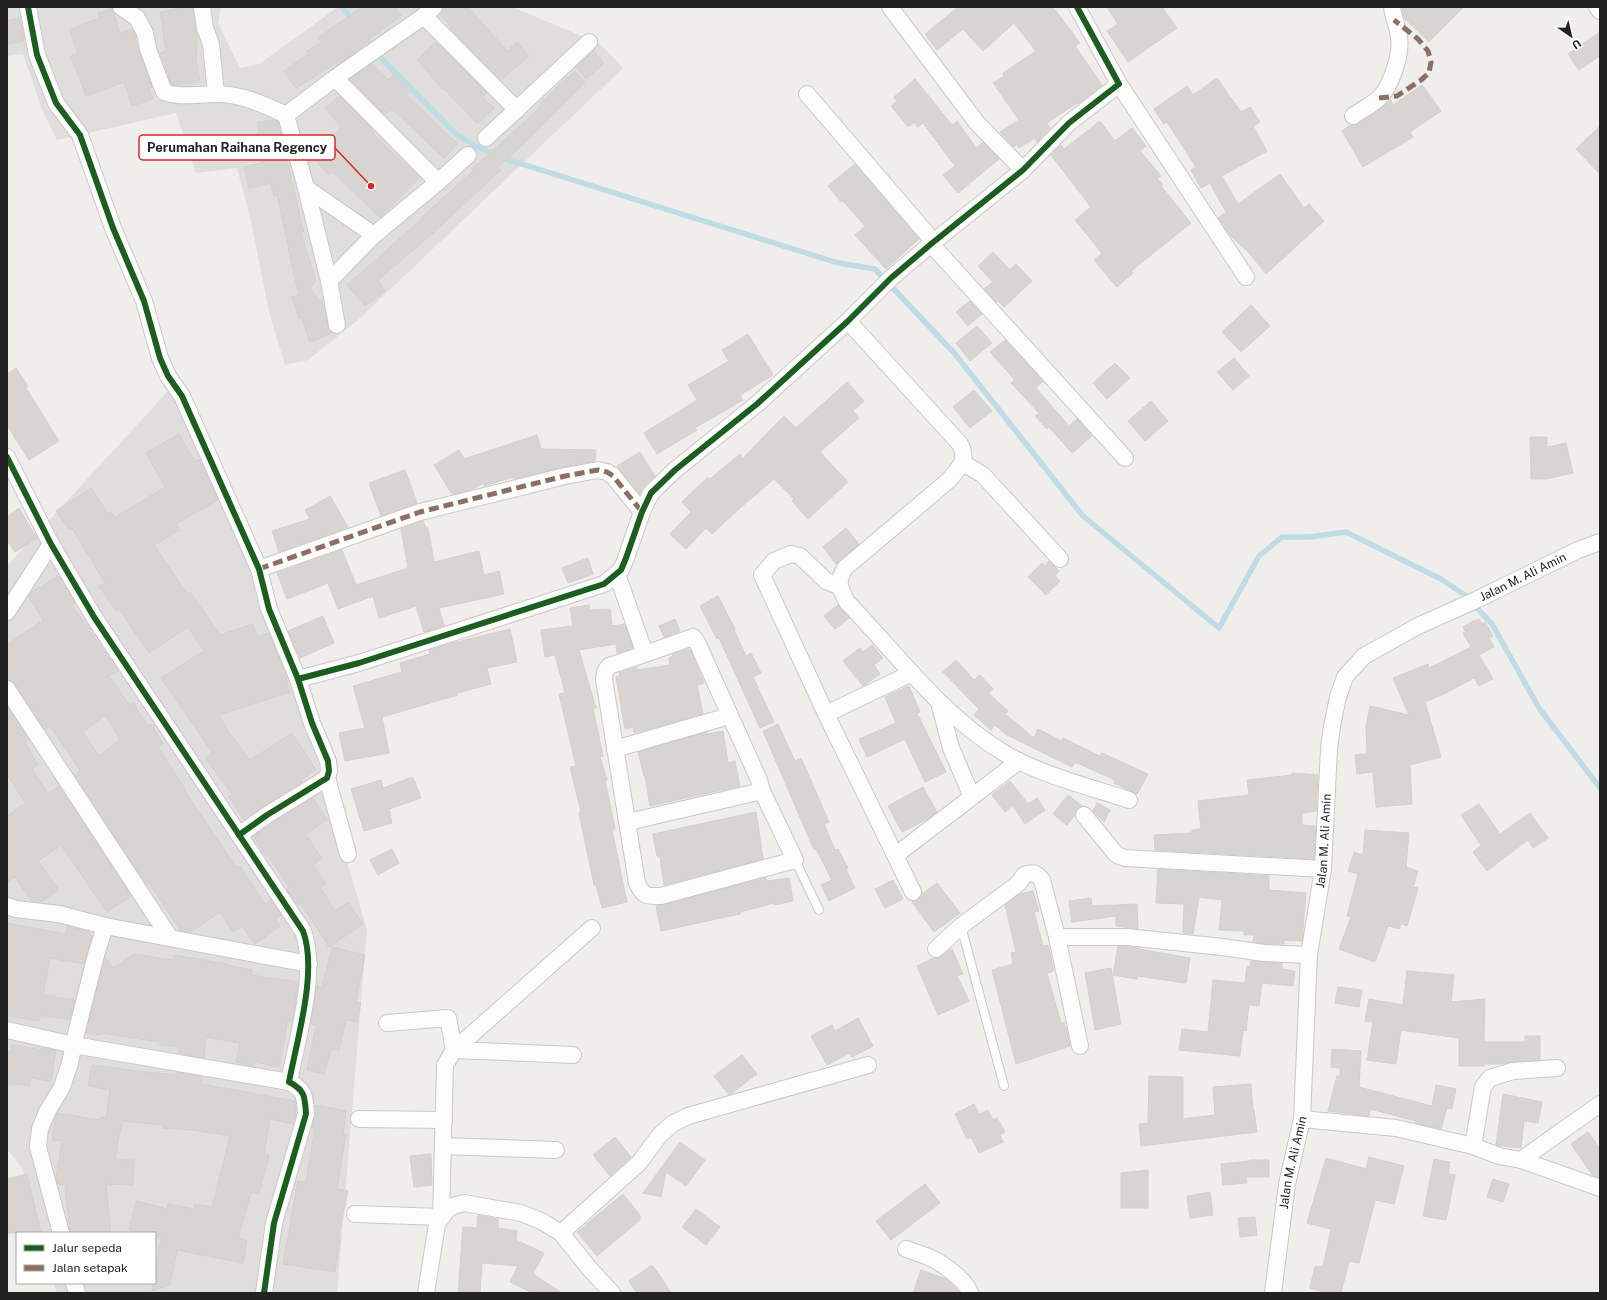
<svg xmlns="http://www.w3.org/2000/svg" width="1607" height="1300" font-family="'Public Sans',sans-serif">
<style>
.residential{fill:#dfdedc}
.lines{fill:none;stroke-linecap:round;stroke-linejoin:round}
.stream{stroke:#bfdbe3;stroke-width:5.5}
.building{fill:#d7d4d2;stroke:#d3d0cc;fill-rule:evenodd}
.lane-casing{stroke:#c9c8c7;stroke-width:10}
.street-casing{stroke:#c9c8c7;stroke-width:18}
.lane{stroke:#fdfcfc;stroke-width:8}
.street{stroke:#fdfcfc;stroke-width:16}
.quiet{stroke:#8d6e63;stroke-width:5;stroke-dasharray:10 5;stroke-linecap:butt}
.cycleway-casing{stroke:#fff;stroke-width:8}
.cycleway{stroke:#1b5e20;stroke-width:6}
.labels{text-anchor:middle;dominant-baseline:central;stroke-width:3;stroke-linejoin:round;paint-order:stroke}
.street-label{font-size:12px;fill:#222;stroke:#fff}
.leader{fill:none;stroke:#d62828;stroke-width:1.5}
.callout-dot{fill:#d62828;stroke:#fff;stroke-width:1.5}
.callout{fill:#fff;stroke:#d62828;stroke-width:1.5}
.callout-label{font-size:13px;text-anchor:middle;font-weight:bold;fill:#222}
</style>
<rect width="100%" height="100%" fill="#f0eeeb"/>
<g class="residential">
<polygon points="7,7 221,7 218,23 240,68 259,64 338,7 512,7 599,43 623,68 358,320 308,360 285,365 269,312 250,217 237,168 196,173 176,113 57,140 42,110 23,54 7,56"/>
<polygon points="169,390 227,505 273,629 313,745 367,930 337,1293 57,1293 54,1283 155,1283 155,1233 40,1233 22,1168 7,1149 7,566"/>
</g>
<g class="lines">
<g class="stream">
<polyline points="342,7 353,21"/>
<polyline points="364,36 380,57 457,135 476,146 506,159 838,263 875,269 955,354 1083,516 1219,628 1259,556 1282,537 1309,537 1346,532 1441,579 1465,595 1492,624 1539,708 1600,788"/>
</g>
</g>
<g class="building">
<polygon points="188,7 192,7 197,40 196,58 200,82 172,85 160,53 166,51 160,12"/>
<polygon points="362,7 395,7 401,16 364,43 365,45 337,65 336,63 296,88 284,71 309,54 307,51 322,42 318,38"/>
<polygon points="443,7 468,7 507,51 517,42 529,56 501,80 450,29 452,27 440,14"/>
<polygon points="958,7 1053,7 1080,43 1075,46 1102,85 1078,104 1077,103 1047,123 1050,128 1037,142 1035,138 1019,148 1017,144 1014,147 1000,132 1019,120 993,83 1004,76 1003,73 1036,51 1014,23 983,51 963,29 937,50 925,34"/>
<polygon points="1107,7 1162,7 1177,28 1128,62 1107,31 1118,24"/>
<polygon points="1402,7 1464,7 1429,42 1404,18"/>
<polygon points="112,9 120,33 132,29 134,33 139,52 152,88 149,88 153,99 132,106 124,82 86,96 71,56 78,53 69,30 99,18 98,13"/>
<polygon points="20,18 24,41 7,44 7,21"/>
<polygon points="1600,32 1600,56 1579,70 1568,54"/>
<polygon points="436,42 487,93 482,97 494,108 478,124 443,88 442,89 417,60"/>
<polygon points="593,51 604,63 586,79 576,67"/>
<polygon points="372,64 389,80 393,75 409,92 406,95 458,144 444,158 392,109 385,115 350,79"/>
<polygon points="575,71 585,83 530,138 498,167 501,170 433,233 378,280 385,291 365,306 347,285 422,219 421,218 473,171 472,169 522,124 542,105 541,104 557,87"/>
<polygon points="1217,78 1241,112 1250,107 1260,122 1253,126 1267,151 1222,176 1238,204 1280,174 1304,208 1309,204 1324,221 1266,274 1250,254 1230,235 1223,224 1218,218 1226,212 1210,183 1201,188 1191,170 1196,167 1167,122 1164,124 1154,109 1187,86 1193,95"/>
<polygon points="915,79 952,125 957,121 976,148 983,142 999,159 958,193 943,175 955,166 923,123 918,127 914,122 908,127 891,106 897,101 894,97"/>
<polygon points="1422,85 1441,111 1410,132 1413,137 1363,167 1342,131 1350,125 1358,124 1379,110 1391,100 1393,105"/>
<polygon points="340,96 372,129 371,130 382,143 420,177 380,218 333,172 329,175 311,156 341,127 325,108"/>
<polygon points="275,120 278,122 304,233 299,227 316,281 309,288 322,302 328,327 333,333 310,342 302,318 299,319 292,297 299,295 288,248 289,248 277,195 274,196 271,183 249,188 244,167 261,163 258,122"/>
<polygon points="1100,121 1115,141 1132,128 1146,146 1140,151 1161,176 1157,179 1163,184 1161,186 1191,223 1131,271 1133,273 1117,287 1094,260 1102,253 1075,220 1091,207 1051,155 1061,145 1064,149"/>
<polygon points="1600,126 1600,174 1576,149"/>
<polygon points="855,164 919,239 886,269 855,235 865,226 843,201 841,202 828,186"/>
<polygon points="993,252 1010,270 1016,264 1032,281 1004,307 998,301 996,302 984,289 993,282 978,266"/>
<polygon points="970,301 982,314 968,326 956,312"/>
<polygon points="1251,305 1270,326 1241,352 1222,332"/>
<polygon points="977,326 992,343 970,361 956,343"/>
<polygon points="748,334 773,375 740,395 743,400 695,428 697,430 657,454 644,433 697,400 688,385 729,361 722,350"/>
<polygon points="1005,340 1043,381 1036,388 1069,426 1077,419 1092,436 1072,453 1049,427 1047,429 1035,416 1039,413 1011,383 1015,380 990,352"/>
<polygon points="1234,358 1249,376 1233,390 1217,372"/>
<polygon points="1115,363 1130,378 1107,399 1093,383"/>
<polygon points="16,368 28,386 26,388 59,441 29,460 7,425 7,374"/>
<polygon points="847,382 864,401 853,411 859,418 820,452 848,482 808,519 792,501 794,499 774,479 739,509 712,534 706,528 686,549 670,534 691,512 682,502 708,477 710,479 740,454 743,458 784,416 796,428"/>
<polygon points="974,390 992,411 970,428 953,407"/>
<polygon points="1151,401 1168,421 1145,441 1128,421"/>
<polygon points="179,434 195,462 199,459 218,500 176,524 180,530 154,545 187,594 190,592 220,635 253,624 257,637 269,633 282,665 290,692 219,715 228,731 250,760 292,733 316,770 301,780 302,782 244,820 229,797 232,794 205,758 212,752 161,678 204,651 188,627 149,653 119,609 116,611 99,586 105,583 72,528 69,530 56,511 91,488 108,514 111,512 114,518 165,487 146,453"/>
<polygon points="537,435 541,449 596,450 595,461 563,467 514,479 513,477 484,486 483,483 471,490 452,494 434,465 459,450 464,459"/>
<polygon points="1530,437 1547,437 1547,447 1566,443 1573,473 1546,479 1531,479"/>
<polygon points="640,452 655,476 644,486 640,494 617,466"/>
<polygon points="405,470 417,503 381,516 369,483"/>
<polygon points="330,496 348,527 279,552 272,531 310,519 305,510"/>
<polygon points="19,508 37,538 15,552 7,540 7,517"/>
<polygon points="423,521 426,528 428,528 434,562 479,551 484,575 499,571 504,594 439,608 444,626 424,632 416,606 379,618 373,596 338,609 328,583 287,599 277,573 342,550 356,585 405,569 408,567 401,529"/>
<polygon points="846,528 859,544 836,564 823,547"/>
<polygon points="588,558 593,574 568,583 562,568"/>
<polygon points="1049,561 1059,571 1055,576 1060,581 1046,595 1028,577 1042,563 1045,566"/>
<path d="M59,576L75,603L72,605L118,671L109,676L130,706L134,703L147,726L151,724L163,744L158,747L185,789L184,790L237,868L240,866L265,904L271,900L281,915L275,919L280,926L255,944L242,926L233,932L220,912L190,932L181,931L149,883L147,885L75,775L80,770L50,726L45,729L15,684L12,681L7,680V645L43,620L28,596L30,593ZM106,715L120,740L99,756L83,732Z"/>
<polygon points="718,596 735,629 734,630 746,656 751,653 761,673 753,677 774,722 760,728 719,638 717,639 700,606"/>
<polygon points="589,605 590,610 610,609 612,626 625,624 633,648 617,653 616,644 579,650 596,708 593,708 603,756 600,757 607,780 605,780 615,829 612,830 627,902 602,908 596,885 594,885 579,813 581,812 570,767 576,766 559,694 565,693 555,655 545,657 541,630 573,626 570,608"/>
<polygon points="838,605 849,618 835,629 824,616"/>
<polygon points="323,616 334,643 300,658 288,631"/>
<polygon points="675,619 680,631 664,637 659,626"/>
<polygon points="1479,619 1482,624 1485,622 1493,636 1489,638 1494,647 1479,655 1493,679 1479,686 1474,678 1444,694 1425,702 1441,757 1410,765 1412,804 1376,807 1373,772 1357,774 1355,755 1367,754 1366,726 1370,706 1409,715 1393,678 1428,664 1429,668 1471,647 1463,633 1466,632 1463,627 1475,620 1476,621"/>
<polygon points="510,629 517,662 487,668 491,684 457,693 458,695 382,717 389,753 345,761 339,733 365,728 353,686 402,672 400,663 430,654 429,650 449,644"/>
<polygon points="872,645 883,658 874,665 880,674 863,686 843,661 860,648 863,652"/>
<polygon points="688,649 691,651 704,683 697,685 703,714 634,733 633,727 625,729 616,677 620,676 619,673 637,667 637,670 670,665 669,658 673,656 672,655"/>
<polygon points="956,660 974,680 980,675 993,689 988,693 1008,711 1005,714 1034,738 1038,729 1062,741 1063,738 1100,756 1102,753 1148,774 1137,794 1114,783 1115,780 1075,762 1072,767 1007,735 995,725 991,730 974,715 979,709 943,672"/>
<polygon points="909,686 920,712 917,713 946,772 925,782 905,739 867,757 859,739 896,723 885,697"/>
<polygon points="7,706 29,740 25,742 38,765 32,768 48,794 59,786 131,896 107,912 61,845 38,861 59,890 41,902 32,901 15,877 7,883 7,816 25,803 7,774"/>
<polygon points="778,724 795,761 801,758 829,822 824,824 835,850 838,849 848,868 846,869 855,888 829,901 821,885 832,880 816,849 814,850 763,731"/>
<polygon points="723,731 728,763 735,761 740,786 650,806 645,775 644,776 638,752 707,732 707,734"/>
<polygon points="1292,773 1318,775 1316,811 1302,813 1302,825 1315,826 1316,828 1314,859 1155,850 1154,835 1192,833 1192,830 1201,829 1198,801 1249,795 1247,780 1292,775"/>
<polygon points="413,777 421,798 389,809 392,823 364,831 351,789 381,780 383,788"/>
<polygon points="1010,781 1028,804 1037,798 1045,810 1025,824 1013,806 1005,812 992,795"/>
<polygon points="923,787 937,812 928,819 902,832 888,806"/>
<polygon points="1068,795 1082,806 1078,808 1075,815 1067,825 1053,814"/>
<polygon points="313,798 327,820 306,834 322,859 313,865 326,884 320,887 335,911 348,902 363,924 329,947 300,902 297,904 286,889 289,887 268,855 266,856 253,836"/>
<polygon points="1097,803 1110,810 1104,822 1093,811"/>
<polygon points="1479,804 1500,834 1530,813 1548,838 1533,848 1528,840 1487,871 1473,852 1481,845 1461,815"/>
<polygon points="756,812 763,859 664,885 660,856 657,856 653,834"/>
<polygon points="1365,830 1409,833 1406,867 1418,871 1413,887 1418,888 1407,926 1401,924 1399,929 1388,926 1375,962 1339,949 1351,917 1347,916 1358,874 1348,871 1354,852 1363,855"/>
<polygon points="392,849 399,863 378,875 370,860"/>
<polygon points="1158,869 1269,876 1269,890 1306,893 1302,941 1284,940 1284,944 1265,944 1253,942 1254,935 1244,935 1244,931 1219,930 1222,900 1199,897 1193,934 1183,933 1184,904 1156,903"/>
<polygon points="766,878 767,881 789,878 793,901 774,905 774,903 740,912 740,914 661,931 656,906 663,905"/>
<polygon points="893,880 903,899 885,908 875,889"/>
<polygon points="937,883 960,913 934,932 912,902 918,900 922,894"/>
<polygon points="1033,891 1039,911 1034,912 1043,946 1048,945 1054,971 1047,973 1061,1023 1064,1022 1065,1027 1066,1027 1070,1046 1016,1064 992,970 1013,964 1011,953 1016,952 1005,905 1020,894"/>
<polygon points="1091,898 1092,906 1137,904 1138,929 1116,926 1116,916 1072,922 1069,901"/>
<polygon points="7,923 65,934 67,926 88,931 92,937 84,964 50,958 43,995 75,1000 70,1020 40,1015 39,1021 7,1016"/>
<polygon points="1118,946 1139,948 1139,949 1190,958 1186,983 1137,976 1137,979 1113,975"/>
<polygon points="332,947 365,955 356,1002 361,1003 357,1022 346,1020 339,1051 331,1049 324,1074 307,1070 316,1025 311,1024 317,986 322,987"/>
<polygon points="952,949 963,974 957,976 969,1001 938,1015 917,966 934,958 938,958"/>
<polygon points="134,954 173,960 174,955 228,964 226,965 252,970 251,975 298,982 292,1021 288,1020 279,1067 255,1062 254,1066 236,1062 240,1043 206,1037 204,1058 179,1053 180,1047 160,1045 160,1042 101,1033 101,1035 86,1033 105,957 113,968"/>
<polygon points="1251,961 1282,963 1282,969 1295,971 1293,986 1262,983 1259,1006 1249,1005 1246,1031 1243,1030 1240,1056 1179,1050 1182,1029 1208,1032 1213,980 1245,983 1247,966 1250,967"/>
<polygon points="1111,968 1121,1024 1095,1030 1085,973"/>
<polygon points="1407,971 1454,975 1451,1002 1485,999 1484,1042 1525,1042 1525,1036 1540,1036 1540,1060 1512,1062 1503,1064 1484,1064 1484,1066 1459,1066 1459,1038 1401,1030 1396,1064 1367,1060 1373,1022 1365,1021 1369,999 1403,1005"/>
<polygon points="1338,987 1362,990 1359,1007 1335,1003"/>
<polygon points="858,1018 873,1046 852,1057 850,1053 827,1065 811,1036 832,1025 835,1031"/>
<polygon points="12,1045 42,1050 42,1048 56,1051 51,1081 30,1078 29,1086 7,1083 7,1051 11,1052"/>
<polygon points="1332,1049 1361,1051 1359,1087 1432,1106 1436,1085 1456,1089 1452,1109 1447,1108 1441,1129 1415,1123 1416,1121 1370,1109 1369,1116 1328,1111 1337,1076 1340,1076 1340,1068 1331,1067"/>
<polygon points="742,1055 757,1074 729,1095 714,1076"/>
<polygon points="92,1065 146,1072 177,1075 177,1072 202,1077 202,1084 295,1101 296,1113 293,1124 270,1119 264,1154 269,1156 259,1194 251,1192 238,1238 247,1240 243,1263 177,1250 170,1285 152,1291 153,1283 155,1283 155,1274 161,1237 155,1236 155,1233 144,1233 129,1229 136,1201 167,1209 168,1204 194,1209 195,1204 212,1207 230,1136 193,1130 162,1128 163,1125 122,1121 115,1160 134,1160 133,1185 106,1184 111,1233 70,1233 65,1185 58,1184 56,1178 62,1141 52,1140 56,1116 58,1113 100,1120 100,1117 106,1118 110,1090 88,1086"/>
<polygon points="1149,1076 1183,1077 1183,1119 1215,1115 1213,1087 1251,1084 1253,1110 1254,1110 1257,1132 1141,1146 1139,1124 1148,1123"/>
<polygon points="1503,1094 1542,1102 1538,1123 1524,1121 1521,1148 1496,1145"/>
<polygon points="974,1104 979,1114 988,1110 993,1120 997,1118 1005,1132 1000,1135 1003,1142 979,1153 971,1137 967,1139 955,1114"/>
<polygon points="315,1105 346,1111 343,1134 346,1134 337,1189 348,1191 338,1237 340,1237 335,1272 283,1264 298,1181 306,1182 315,1128 312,1127 315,1116"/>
<polygon points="1588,1132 1600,1149 1600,1178 1593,1176 1571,1144"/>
<polygon points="615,1137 631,1157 610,1176 593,1155"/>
<polygon points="680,1142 705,1160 686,1186 666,1172 661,1197 643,1193"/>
<polygon points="431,1154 432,1185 414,1187 410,1156"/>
<polygon points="1369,1157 1404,1166 1394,1204 1375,1200 1359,1263 1349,1261 1341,1293 1320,1293 1321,1291 1310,1288 1315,1266 1323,1267 1331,1229 1307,1223 1326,1158 1366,1169"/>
<polygon points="1434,1159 1450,1162 1448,1174 1455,1175 1446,1220 1423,1216"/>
<polygon points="1250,1160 1269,1160 1269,1177 1246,1177 1247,1183 1223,1185 1221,1164 1250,1161"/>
<polygon points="1148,1170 1148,1208 1121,1208 1121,1173"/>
<polygon points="27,1174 41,1233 7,1233 7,1179"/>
<polygon points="1493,1179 1509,1184 1503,1202 1487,1197"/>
<polygon points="925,1184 940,1203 891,1240 876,1221"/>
<polygon points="1210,1192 1213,1215 1190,1218 1187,1196"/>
<polygon points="623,1194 640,1215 640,1220 597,1256 577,1232"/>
<polygon points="696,1209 720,1227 706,1245 682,1227"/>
<polygon points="478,1215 498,1219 498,1228 517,1231 516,1240 544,1253 533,1274 562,1293 533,1293 510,1282 518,1266 482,1263 480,1293 458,1293 463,1227 477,1228"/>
<polygon points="1255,1217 1257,1235 1240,1237 1238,1218"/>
<polygon points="652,1265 661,1277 671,1293 637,1293 629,1281"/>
<polygon points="921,1270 946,1279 960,1293 913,1293"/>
</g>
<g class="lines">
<defs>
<g id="lane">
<polyline points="795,860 819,910"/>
<polyline points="961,926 1004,1086"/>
</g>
<g id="street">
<polyline points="28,7 37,55 56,103 80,135 113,228 144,301 160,358 168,376 182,396 259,569 269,609 298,679 312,723 328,761 329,771 327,778 267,815 239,835"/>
<path d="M121,7L137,18L145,33L148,49L164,92C180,98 198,94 216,94C241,94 263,104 286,115L306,188L329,281L374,235L438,182L468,155"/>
<polyline points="202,7 205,28 211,44 216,94"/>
<polyline points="890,7 977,123 1023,170"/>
<polyline points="1597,7 1600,11"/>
<polyline points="424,16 517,110"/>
<polyline points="335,78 438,182"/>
<polyline points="1119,84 1246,277"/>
<polyline points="807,94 934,242"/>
<polyline points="286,115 335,78 424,16 434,7"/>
<path d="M1353,116C1361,110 1372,105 1379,98C1391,87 1402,53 1399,37C1398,27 1393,17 1392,7"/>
<polyline points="486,138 589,42"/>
<polyline points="306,188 374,235"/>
<polyline points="931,244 1125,458"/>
<polyline points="329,281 337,325"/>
<path d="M848,321L960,444C969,461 959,467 949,480L845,568C836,583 840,588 847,602C897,654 941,715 1004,753C1038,774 1090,787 1129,800"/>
<path d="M7,457L51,544L94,617L303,931C318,971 297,1039 289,1082C305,1090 305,1097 306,1114L274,1223L264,1293"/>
<polyline points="963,463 983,475 1060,559"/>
<polyline points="259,569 420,512 565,476 598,470 607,472 613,476 642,512"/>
<path d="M617,574L645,654L609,666L605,672L604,679L637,883C644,897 646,896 661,896L795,860L762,791L759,780L697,642L693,637L645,654"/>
<polyline points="839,586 826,581 800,556 791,554 774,561 762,575 826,714 913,892"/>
<polyline points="7,612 51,544"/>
<polyline points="298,679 359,663 604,584 621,570 626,558 642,512 651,493 675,470 757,404 848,321 891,278 931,244 1023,170 1069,123 1119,84 1077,7"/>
<polyline points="7,689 170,938"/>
<polyline points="939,702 951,748 972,797"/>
<polyline points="826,714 912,673"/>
<polyline points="615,749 729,716"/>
<polyline points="327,778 348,854"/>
<polyline points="1084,815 1115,853 1119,856 1125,858 1323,869"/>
<polyline points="628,822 762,791"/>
<polyline points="896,855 1019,761"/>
<polyline points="7,906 16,909 59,914 105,926 96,955 76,1034 70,1063 62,1087 47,1112 40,1129 38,1147 61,1233"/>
<polyline points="105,926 309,964"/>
<polyline points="1057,937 1127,937 1222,947 1264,953 1309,955"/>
<path d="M936,949L961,926L1019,883L1024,875C1032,872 1036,872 1042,880L1057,937L1080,1046"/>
<polyline points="387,1023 448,1018 454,1050 573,1055"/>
<polyline points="7,1030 74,1045 289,1082"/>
<polyline points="359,1119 444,1120"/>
<polyline points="1302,1119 1396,1128 1473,1146 1499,1156 1521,1160 1600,1188"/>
<polyline points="443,1146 556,1150"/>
<polyline points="1473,1146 1483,1087 1490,1078 1513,1071 1557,1068"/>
<polyline points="1521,1160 1600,1104"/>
<polyline points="355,1214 441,1217 445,1065 454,1050 592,928"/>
<polyline points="561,1233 639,1163 659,1136 672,1124 688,1116 868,1065"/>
<path d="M906,1249C915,1252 925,1255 933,1259C943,1264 968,1282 970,1293"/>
<polyline points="74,1283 77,1293"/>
<polyline points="426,1293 437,1224 447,1210 453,1206 464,1203 521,1213 541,1221 561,1233 589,1268 612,1293"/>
<path id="s1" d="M1273,1293L1287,1184L1302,1119L1309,955L1323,869L1329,749L1332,726L1338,697L1345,677L1364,656L1418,626L1476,600L1578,550L1600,542"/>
</g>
</defs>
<use href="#lane" class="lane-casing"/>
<use href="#street" class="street-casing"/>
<use href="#lane" class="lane"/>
<use href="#street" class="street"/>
<g class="quiet">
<polyline points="1379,98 1397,96 1421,80 1429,73 1431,62 1428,51 1418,39 1394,20"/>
<polyline points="259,569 420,512 565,476 598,470 607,472 613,476 642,512"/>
</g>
<defs>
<g id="cycleway">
<polyline points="28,7 37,55 56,103 80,135 113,228 144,301 160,358 168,376 182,396 259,569 269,609 298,679 312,723 328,761 329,771 327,778 267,815 239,835"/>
<path d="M7,457L51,544L94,617L303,931C318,971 297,1039 289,1082C305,1090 305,1097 306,1114L274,1223L264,1293"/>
<polyline points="298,679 359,663 604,584 621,570 626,558 642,512 651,493 675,470 757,404 848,321 891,278 931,244 1023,170 1069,123 1119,84 1077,7"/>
</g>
</defs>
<use href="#cycleway" class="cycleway-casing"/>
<use href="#cycleway" class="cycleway"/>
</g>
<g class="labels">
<g class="street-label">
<text stroke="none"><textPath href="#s1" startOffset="828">Jalan M. Ali Amin</textPath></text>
<text stroke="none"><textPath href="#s1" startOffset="456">Jalan M. Ali Amin</textPath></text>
<text stroke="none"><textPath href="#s1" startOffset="132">Jalan M. Ali Amin</textPath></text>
</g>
</g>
<path class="leader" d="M371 186L335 148"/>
<circle class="callout-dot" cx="371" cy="186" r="4"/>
<rect class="callout" x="139" y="135" width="196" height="25" rx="4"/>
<g class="callout-label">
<text x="237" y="152">Perumahan Raihana Regency</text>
</g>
<rect width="1607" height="1300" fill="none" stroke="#222222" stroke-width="16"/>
<rect x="16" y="1232" width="140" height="52" fill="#ffffff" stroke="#a7a7a7"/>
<rect x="24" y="1245" width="20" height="6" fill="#1b5e20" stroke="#a7a7a7"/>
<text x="52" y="1252" font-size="12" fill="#222222">Jalur sepeda</text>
<rect x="24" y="1265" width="20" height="6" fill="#8d6e63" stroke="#a7a7a7"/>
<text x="52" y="1272" font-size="12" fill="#222222">Jalan setapak</text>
<g transform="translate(1571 36) rotate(146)" stroke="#ffffff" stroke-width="3" paint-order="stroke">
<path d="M0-3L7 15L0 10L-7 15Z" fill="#222222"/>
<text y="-6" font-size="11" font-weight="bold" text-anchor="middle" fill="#222222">U</text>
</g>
</svg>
